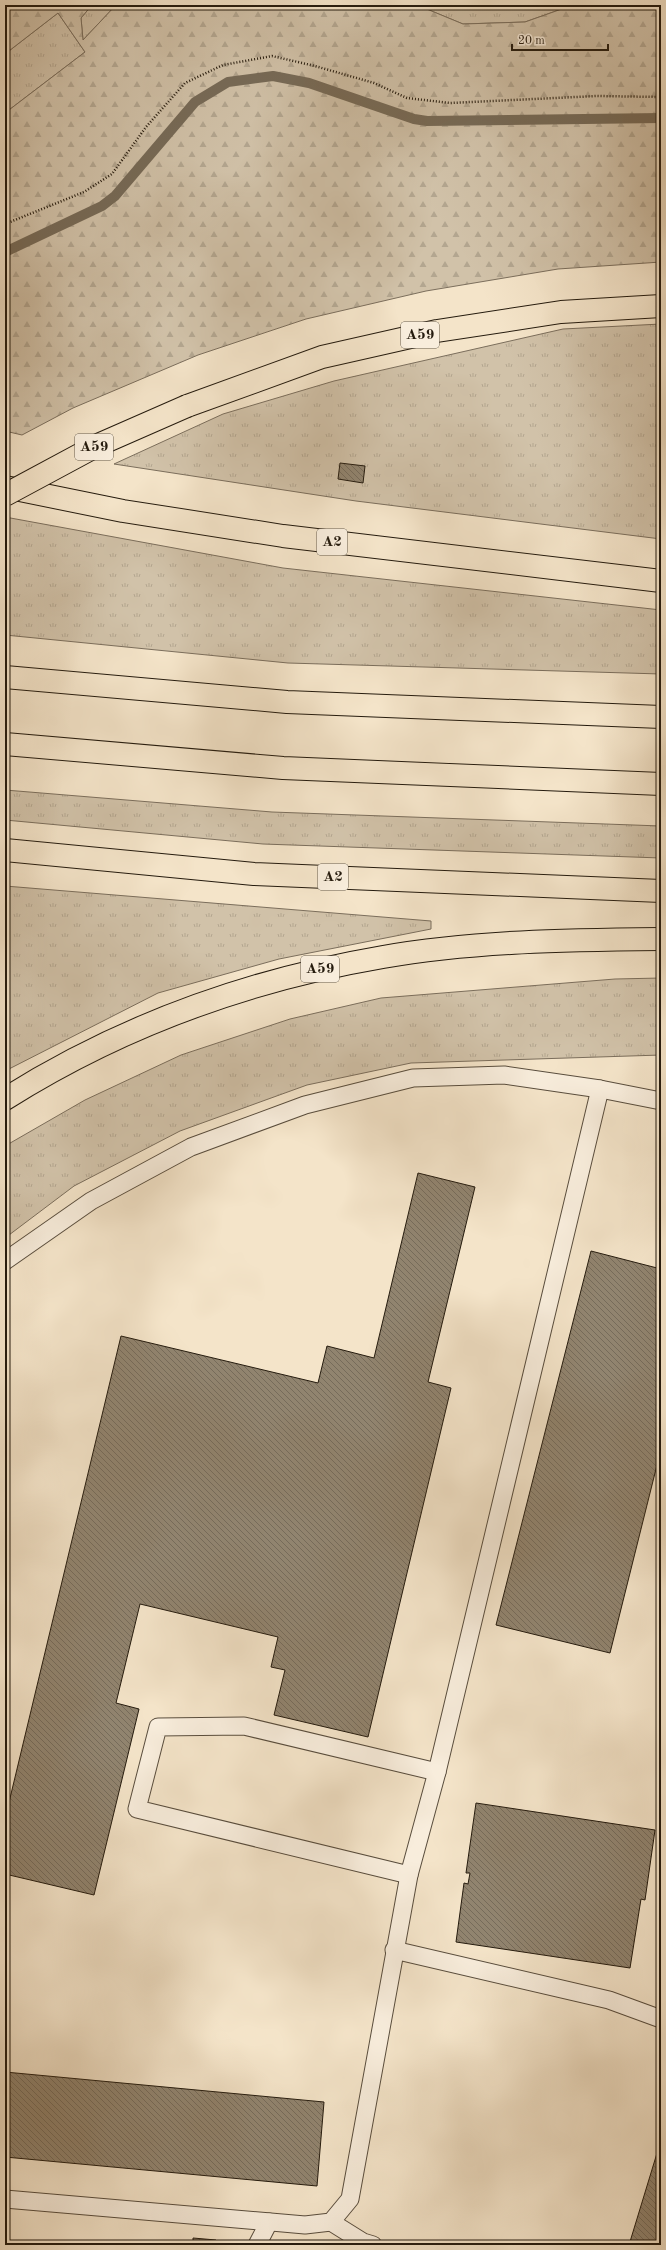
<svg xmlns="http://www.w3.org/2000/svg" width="666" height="2250" font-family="'Old Standard TT',serif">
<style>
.grass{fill:url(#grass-tufts);stroke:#7b6e5c}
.forest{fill:url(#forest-firs);stroke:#7b6e5c}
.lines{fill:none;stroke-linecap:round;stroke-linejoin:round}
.stream{stroke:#776b58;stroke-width:10}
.building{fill:url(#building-back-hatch);stroke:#251b0e}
.lane-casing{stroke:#594d3d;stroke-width:19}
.highway-casing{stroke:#251b0e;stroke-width:24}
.path{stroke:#251b0e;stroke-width:2.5;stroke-dasharray:1 2;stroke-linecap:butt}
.lane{stroke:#f8eddc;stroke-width:17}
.highway{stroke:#f4e4c9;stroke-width:22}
.highway-bridge-casing{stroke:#251b0e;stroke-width:24;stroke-linecap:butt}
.highway-bridge{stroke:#f4e4c9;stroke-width:22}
.labels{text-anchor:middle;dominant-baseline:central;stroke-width:4;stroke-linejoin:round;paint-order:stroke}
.shield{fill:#f8eddc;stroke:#645a4c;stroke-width:1}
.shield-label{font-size:15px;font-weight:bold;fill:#251b0e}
</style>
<defs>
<pattern id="grass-tufts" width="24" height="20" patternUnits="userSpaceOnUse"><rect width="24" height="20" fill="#d1c2a9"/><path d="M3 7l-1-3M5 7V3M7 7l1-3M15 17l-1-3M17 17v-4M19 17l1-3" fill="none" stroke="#b3a690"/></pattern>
<pattern id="forest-firs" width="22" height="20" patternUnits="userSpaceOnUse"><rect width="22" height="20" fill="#d1c2a9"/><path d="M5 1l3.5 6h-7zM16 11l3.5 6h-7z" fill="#b3a690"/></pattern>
<pattern id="building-back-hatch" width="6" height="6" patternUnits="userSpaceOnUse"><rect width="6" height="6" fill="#91846f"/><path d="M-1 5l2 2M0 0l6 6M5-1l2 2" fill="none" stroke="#766b5a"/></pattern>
</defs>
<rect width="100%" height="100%" fill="#f4e4c9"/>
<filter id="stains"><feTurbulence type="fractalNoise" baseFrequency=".005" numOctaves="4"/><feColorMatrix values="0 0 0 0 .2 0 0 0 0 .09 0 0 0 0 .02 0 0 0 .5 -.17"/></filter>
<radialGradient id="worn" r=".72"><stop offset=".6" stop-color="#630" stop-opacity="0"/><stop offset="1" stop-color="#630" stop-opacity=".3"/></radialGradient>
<g class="grass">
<polygon points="92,5 116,5 83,40 81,18"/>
<polygon points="417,5 573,5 525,22 463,24"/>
<polygon points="58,13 85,52 5,113 5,54"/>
<polygon points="661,324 661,539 356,501 114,464 223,414 334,381 563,329"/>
<polygon points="5,517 283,568 661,610 661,674 288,663 5,635"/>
<polygon points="5,790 272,812 661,826 661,858 263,844 5,820"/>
<polygon points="5,886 431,921 431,929 279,959 158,993 5,1071"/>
<polygon points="661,978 661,1055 411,1063 307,1085 180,1131 74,1186 5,1238 5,1146 85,1100 181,1055 290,1019 381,998 615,979"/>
</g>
<polygon class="forest" points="5,5 92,5 81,18 83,40 116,5 417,5 463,24 525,22 573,5 661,5 661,262 558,269 426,291 306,319 198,355 73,408 22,435 5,431 5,113 85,52 58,13 5,54"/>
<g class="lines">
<polyline class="stream" points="5,252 102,206 115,196 195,102 228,82 273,76 309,83 414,119 427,121 661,118"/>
</g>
<g class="building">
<polygon points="340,463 365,466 363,483 338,479"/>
<polygon points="418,1173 475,1187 428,1382 451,1388 368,1737 274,1715 285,1670 271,1667 278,1637 140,1604 116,1703 139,1709 94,1895 5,1874 5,1819 121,1336 318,1383 327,1346 374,1358"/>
<polygon points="591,1251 661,1269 661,1449 610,1653 496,1625"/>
<polygon points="476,1803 655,1830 645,1900 641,1899 630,1968 456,1942 464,1883 468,1884 470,1873 466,1873"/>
<polygon points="5,2072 324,2102 317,2186 5,2157"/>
<polygon points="661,2140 661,2245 629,2245"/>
<polygon points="193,2238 216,2240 215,2245 193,2245"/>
</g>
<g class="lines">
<defs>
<g id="lane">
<polyline points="5,1261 91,1201 191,1147 305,1105 413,1078 504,1075 600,1089 661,1101"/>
<polyline points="409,1875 137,1809 158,1727 244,1726 437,1772"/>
<polyline points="394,1950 609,2000 661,2019"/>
<polyline points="5,2199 305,2225 331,2222 350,2199 409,1875 437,1772 600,1089"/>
<polyline points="331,2222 363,2242 373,2245"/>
<polyline points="257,2245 269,2222"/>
</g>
<g id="highway">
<polyline points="187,406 322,357 437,331 561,312 661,306"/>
<polyline points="5,487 123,511 283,536 661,581"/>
<polyline points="5,677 287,702 661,717"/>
<polyline points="5,744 283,768 661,784"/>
<polyline points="5,850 254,874 661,891"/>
<path d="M5,1099C121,1026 248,980 383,957C474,941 569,940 661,939"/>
</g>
</defs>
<use href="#lane" class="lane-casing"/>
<use href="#highway" class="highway-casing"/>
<polyline class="path" points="5,224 84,192 112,174 146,127 185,83 223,65 272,56 315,66 374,83 407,98 450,103 597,96 661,97"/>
<use href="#lane" class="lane"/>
<use href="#highway" class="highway"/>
<defs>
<polyline id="highway-bridge" points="5,495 98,445 187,406"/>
</defs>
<use href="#highway-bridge" class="highway-bridge-casing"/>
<use href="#highway-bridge" class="highway-bridge"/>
</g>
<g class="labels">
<g class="shield">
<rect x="401" y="322" width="38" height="26" rx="3"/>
<rect x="75" y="434" width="38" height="26" rx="3"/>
<rect x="317" y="529" width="30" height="26" rx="3"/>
<rect x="318" y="864" width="30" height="26" rx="3"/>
<rect x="301" y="956" width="38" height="26" rx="3"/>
</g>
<g class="shield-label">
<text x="420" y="335">A59</text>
<text x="94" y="447">A59</text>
<text x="332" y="542">A2</text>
<text x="333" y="877">A2</text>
<text x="320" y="969">A59</text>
</g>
</g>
<rect width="666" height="2250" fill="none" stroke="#f4e4c9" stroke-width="20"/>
<rect x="6" y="6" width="654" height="2238" fill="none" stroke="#251b0e" stroke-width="2"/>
<rect x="10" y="10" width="646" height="2230" fill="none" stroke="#251b0e"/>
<path d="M512 44v6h96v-6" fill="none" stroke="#251b0e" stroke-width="2"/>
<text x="518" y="44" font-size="12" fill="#251b0e" stroke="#f8eddc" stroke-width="3" paint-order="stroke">20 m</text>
<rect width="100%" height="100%" filter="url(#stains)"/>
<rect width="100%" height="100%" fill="url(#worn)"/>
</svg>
